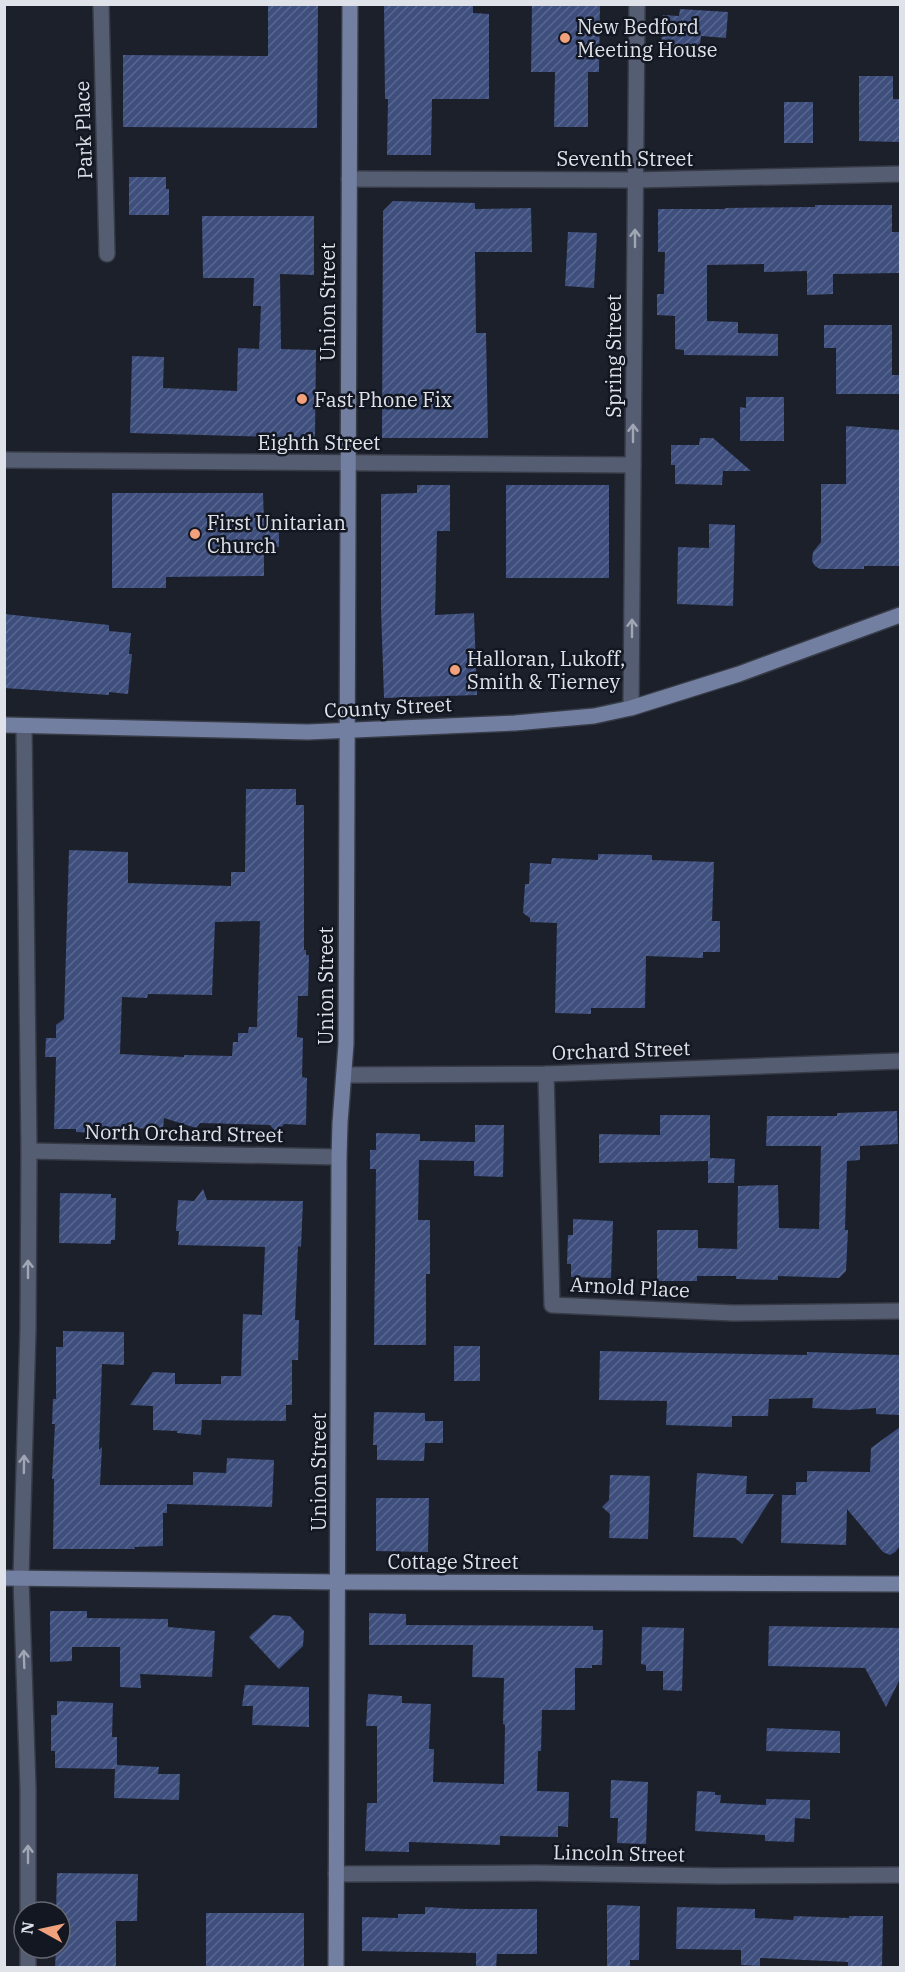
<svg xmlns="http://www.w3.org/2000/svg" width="905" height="1972" font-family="'IBM Plex Serif',serif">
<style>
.building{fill:url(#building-hatch);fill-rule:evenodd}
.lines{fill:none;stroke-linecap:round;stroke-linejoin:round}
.minor-casing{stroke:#373b46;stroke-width:18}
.tertiary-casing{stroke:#373b46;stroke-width:18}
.secondary-casing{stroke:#373b46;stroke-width:18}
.minor{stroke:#555d73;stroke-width:15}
.tertiary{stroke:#555d73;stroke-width:15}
.secondary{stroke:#727fa1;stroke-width:15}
.oneway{stroke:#a1a6b4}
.poi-dot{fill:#f1a17c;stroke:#131722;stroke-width:2}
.labels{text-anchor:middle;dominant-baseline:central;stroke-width:5;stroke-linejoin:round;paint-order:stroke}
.poi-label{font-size:20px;fill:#dfe2e9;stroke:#131722;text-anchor:start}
.street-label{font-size:20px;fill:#dfe2e9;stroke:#131722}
</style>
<defs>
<pattern id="building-hatch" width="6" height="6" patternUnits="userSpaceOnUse" patternTransform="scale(1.5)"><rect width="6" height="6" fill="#3e4e7d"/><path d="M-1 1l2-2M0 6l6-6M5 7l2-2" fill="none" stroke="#59678f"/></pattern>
</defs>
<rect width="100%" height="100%" fill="#1c202b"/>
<g class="building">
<polygon points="268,4 318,4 317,128 123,127 123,55 268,56"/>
<polygon points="384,4 473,4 473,13 489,14 489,99 432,99 431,155 387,155 388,99 385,99"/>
<polygon points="532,4 600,4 599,72 588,72 588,127 554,127 555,72 531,72"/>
<polygon points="680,9 728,12 726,38 701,36 699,51 661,48 663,15 679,16"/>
<polygon points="859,76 893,76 893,99 900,99 900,142 859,141"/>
<rect x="784" y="102" width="29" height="41"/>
<polygon points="129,177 166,177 166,189 169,189 169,215 129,215"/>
<polygon points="393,201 475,203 475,209 531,208 532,252 475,252 476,333 486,333 488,438 382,438 383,211"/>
<polygon points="815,205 892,205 892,232 899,232 899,273 833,274 833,294 807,295 807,271 764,272 764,264 707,265 707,321 738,322 738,333 778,334 778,356 684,355 684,350 675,349 675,316 657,315 657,294 664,294 665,252 658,252 658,209 725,209 725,208 815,207"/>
<polygon points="202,216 314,216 314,275 280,274 281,349 316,350 315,438 130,433 132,356 164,357 163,388 237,391 238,348 259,349 261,306 253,306 254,278 203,278"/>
<polygon points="568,232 597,233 594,288 565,286"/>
<polygon points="824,325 892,325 892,375 900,375 900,394 836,394 836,348 824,348"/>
<polygon points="746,397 784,397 784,441 740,441 740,407 746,408"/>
<polygon points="846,426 900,430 900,566 864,566 864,569 820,569 815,566 812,561 813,552 821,542 821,484 846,484"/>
<polygon points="700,438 713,438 751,471 723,471 722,485 675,484 675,465 671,465 671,445 699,445"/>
<polygon points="417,485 450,485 450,531 437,531 435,615 474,613 477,695 384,698 381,609 381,494 417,493"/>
<rect x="506" y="485" width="103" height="93"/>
<polygon points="112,493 263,493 264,521 279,520 279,547 264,547 264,576 166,577 166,588 112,588"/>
<polygon points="709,524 735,525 733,606 677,604 678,547 709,548"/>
<polygon points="4,614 109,625 109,631 131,633 129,654 132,654 128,694 109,692 109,695 4,688"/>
<path d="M246,789H296V805H304V950H306V955H309L308,996H298L297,1037L303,1038L302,1077L307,1078L306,1125L284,1124L277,1133L270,1125L200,1123L196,1128L164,1118L163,1130L120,1127V1134L76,1132V1129H54L56,1057H45L46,1038H56V1025L64,1019L69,850L128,852V883L231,886V872H245ZM260,921L257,1027H249L248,1033H238V1042H233L232,1056L184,1055V1057L120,1054L122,997L147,998L148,994L212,995L215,922Z"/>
<polygon points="598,854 652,855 652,860 714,862 712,921 720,921 720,952 703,952 703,958 646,956 645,1008 591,1008 591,1014 555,1013 557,923 530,922 530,918 523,913 525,884 529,884 530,863 551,864 552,858 598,860"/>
<polygon points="897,1111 898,1144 860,1146 860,1160 847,1161 845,1230 848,1230 846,1271 839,1278 778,1276 778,1280 736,1279 736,1276 697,1276 697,1281 657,1281 657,1230 698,1230 698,1248 737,1249 738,1186 778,1185 779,1228 819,1229 821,1146 766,1146 767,1116 837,1116 837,1113"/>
<polygon points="660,1115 710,1115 710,1158 735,1159 734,1183 708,1183 708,1161 599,1163 599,1134 660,1135"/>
<polygon points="475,1125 504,1125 503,1177 474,1176 474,1161 419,1160 418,1220 430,1220 430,1274 426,1274 426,1345 374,1345 376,1169 370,1169 370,1150 376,1150 376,1133 420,1134 420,1141 475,1142"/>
<polygon points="203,1189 207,1200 303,1201 301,1247 298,1246 295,1320 299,1320 298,1360 292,1360 292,1405 286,1405 286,1421 202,1420 201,1435 177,1433 177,1431 153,1430 153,1406 130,1405 153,1372 175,1373 175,1384 221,1384 221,1376 241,1376 243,1314 262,1315 265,1247 178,1245 179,1231 176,1231 178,1200 194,1201"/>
<polygon points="60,1193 111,1194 111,1198 116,1198 115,1240 111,1240 111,1244 59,1243"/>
<polygon points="573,1219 613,1221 611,1278 571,1277 571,1264 567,1264 568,1235 573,1235"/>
<polygon points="63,1331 124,1332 124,1365 102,1364 99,1450 102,1447 100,1485 193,1485 193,1472 226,1473 227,1458 274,1460 272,1507 167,1504 167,1513 163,1513 163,1546 134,1547 135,1549 53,1549 54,1479 52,1479 55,1424 52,1424 53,1399 56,1399 56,1347 63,1347"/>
<rect x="454" y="1346" width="26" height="35"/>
<polygon points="600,1351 807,1355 807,1352 900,1355 900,1415 876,1414 876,1408 848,1410 812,1408 813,1398 769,1399 768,1416 732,1416 732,1427 666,1425 667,1401 599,1400"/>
<polygon points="374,1412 425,1413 425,1421 443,1421 443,1443 425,1443 424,1461 377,1460 377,1445 373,1445"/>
<polygon points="900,1427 900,1546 895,1552 890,1555 883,1552 847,1509 846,1545 781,1543 782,1495 796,1495 796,1482 807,1482 807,1471 870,1472 871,1448"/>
<polygon points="697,1473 747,1476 746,1494 774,1494 742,1544 735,1538 693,1537"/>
<polygon points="610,1475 650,1476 648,1539 609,1538 610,1514 602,1507 609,1500"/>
<polygon points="376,1498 429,1498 428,1552 376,1551"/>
<polygon points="50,1611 87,1611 87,1618 168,1619 168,1627 215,1631 212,1677 140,1674 141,1688 120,1687 120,1647 72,1647 72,1661 50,1662"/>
<polygon points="369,1613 406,1614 406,1625 593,1626 593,1630 603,1630 602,1665 592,1665 592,1668 575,1668 575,1710 542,1710 541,1751 538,1751 537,1791 569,1792 568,1827 558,1826 558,1837 500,1836 500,1845 409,1842 409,1852 365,1851 367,1803 377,1803 377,1726 366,1726 368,1694 402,1696 402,1703 431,1704 429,1749 434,1749 433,1782 504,1784 505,1725 503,1724 504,1678 472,1677 473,1645 369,1645"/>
<polygon points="273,1615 290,1616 304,1631 303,1646 279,1669 249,1637"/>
<polygon points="769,1626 900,1628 900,1679 886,1707 865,1668 768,1666"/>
<polygon points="642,1627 684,1628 682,1691 663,1690 663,1671 646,1671 646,1665 641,1664"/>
<polygon points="245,1685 309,1687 309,1727 252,1725 253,1706 242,1706"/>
<polygon points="57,1701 113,1703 112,1737 117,1737 117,1765 159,1767 158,1774 180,1774 179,1800 114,1798 115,1769 55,1768 55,1751 51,1751 51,1715 57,1715"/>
<polygon points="767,1728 840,1731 840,1753 766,1751"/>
<polygon points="611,1780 648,1782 646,1844 617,1843 618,1818 610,1818"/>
<polygon points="697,1791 715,1792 715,1795 721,1795 720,1803 766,1805 766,1799 810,1800 810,1819 795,1818 794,1842 765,1841 765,1835 695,1831"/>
<polygon points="57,1873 138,1874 137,1921 116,1921 116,1968 55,1968 56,1948 60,1948 60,1912 56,1912"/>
<polygon points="607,1905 640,1906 639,1960 630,1960 630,1968 607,1968"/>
<polygon points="425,1907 465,1909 537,1909 537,1954 497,1954 496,1968 476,1968 476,1953 362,1951 362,1917 398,1918 398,1914 425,1914"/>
<polygon points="677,1907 755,1909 755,1918 793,1920 794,1916 849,1918 849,1916 883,1916 882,1968 848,1968 848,1962 760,1958 760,1966 741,1965 741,1950 676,1949"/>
<rect x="206" y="1913" width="98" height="55"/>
</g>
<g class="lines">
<defs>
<g id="minor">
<polyline points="101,4 107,254"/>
<polyline points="349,179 635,180 900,174"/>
<polyline points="4,460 633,465"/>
<polyline points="24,726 29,1151 28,1329 21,1578 28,1789 28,1912"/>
<polyline points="546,1074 552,1305 733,1313 900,1311"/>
<polyline points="29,1151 339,1157"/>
<polyline points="336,1874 535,1873 718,1876 900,1875"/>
<polyline points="28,1948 28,1968"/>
</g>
<g id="tertiary">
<polyline points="631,708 637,4"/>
<polyline points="344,1075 546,1074 900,1061"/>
</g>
<g id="secondary">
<polyline points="4,725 308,732 515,723 594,716 631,708 739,674 900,615"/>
<polyline points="4,1578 338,1582 900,1584"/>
<polyline points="336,1968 339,1157 340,1123 346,1044 350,4"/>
</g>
</defs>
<use href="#minor" class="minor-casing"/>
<use href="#tertiary" class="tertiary-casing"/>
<use href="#secondary" class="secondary-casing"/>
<use href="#minor" class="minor"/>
<use href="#tertiary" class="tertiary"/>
<use href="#secondary" class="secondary"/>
</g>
<defs><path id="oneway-shaft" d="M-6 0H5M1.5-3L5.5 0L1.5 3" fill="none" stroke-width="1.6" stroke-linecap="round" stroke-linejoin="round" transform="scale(1.5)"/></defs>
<g class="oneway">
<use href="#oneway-shaft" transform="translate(635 238) rotate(-90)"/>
<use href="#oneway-shaft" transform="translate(633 433) rotate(-90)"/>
<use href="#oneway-shaft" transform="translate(632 628) rotate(-90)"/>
<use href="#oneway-shaft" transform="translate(28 1269) rotate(-90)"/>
<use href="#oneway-shaft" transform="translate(24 1464) rotate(-89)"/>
<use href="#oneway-shaft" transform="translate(24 1659) rotate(-92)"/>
<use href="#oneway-shaft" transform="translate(28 1854) rotate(-90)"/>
</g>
<g class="poi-dot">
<circle cx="565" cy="38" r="6"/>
<circle cx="302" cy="399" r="6"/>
<circle cx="195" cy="534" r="6"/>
<circle cx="455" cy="670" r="6"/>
</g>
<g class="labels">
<g class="poi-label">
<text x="577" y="26">New Bedford<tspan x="577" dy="23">Meeting House</tspan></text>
<text x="314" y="399">Fast Phone Fix</text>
<text x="207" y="522">First Unitarian<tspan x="207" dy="23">Church</tspan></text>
<text x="467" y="658">Halloran, Lukoff,<tspan x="467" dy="23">Smith &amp; Tierney</tspan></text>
</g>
<g class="street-label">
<text transform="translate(83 130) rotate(-92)">Park Place</text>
<text x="625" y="158">Seventh Street</text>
<text transform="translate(327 302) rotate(-90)">Union Street</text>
<text transform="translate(613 356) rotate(-90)">Spring Street</text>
<text x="319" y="442">Eighth Street</text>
<text transform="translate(388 707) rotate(-3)">County Street</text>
<text transform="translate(325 986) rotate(-90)">Union Street</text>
<text transform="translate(621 1050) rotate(-2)">Orchard Street</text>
<text transform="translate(184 1133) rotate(1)">North Orchard Street</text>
<text transform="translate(630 1287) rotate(3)">Arnold Place</text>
<text transform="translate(318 1472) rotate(-90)">Union Street</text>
<text x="453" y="1561">Cottage Street</text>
<text transform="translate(619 1853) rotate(1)">Lincoln Street</text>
</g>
</g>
<rect width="905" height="1972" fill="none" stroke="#dfe2e9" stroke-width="12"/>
<g transform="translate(42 1930) rotate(278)"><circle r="28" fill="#131722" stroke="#656872" stroke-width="1.5"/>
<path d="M0-4.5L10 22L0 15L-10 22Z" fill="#f1a17c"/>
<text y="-9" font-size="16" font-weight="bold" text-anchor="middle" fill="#dfe2e9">N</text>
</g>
</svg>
